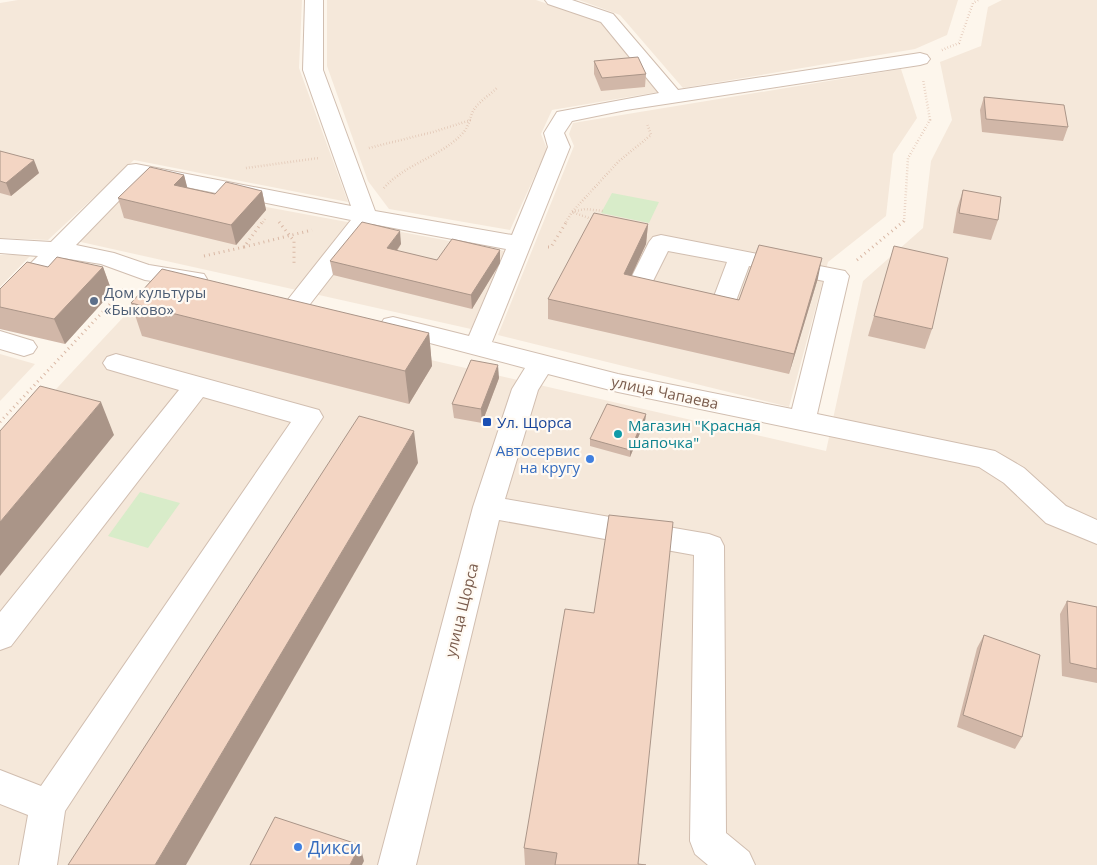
<svg xmlns="http://www.w3.org/2000/svg" width="1097" height="865" font-family="'Open Sans',sans-serif">
<style>
.residential{fill:#f5e8da}
.green{fill:#d8ecc9}
.lines{fill:none;stroke-linecap:round;stroke-linejoin:round}
.minor-casing{stroke:#d1beb0;stroke-width:2}
.path-far1{stroke:#d9b8a5;stroke-width:2.5;stroke-dasharray:0.5 2.5;stroke-linecap:butt}
.path{stroke:#d9b8a5;stroke-width:3;stroke-dasharray:1 4;stroke-linecap:butt}
.minor{fill:#fff;fill-rule:evenodd}
.wall{fill:#d1b7a8}
.shaded-wall{fill:#aa9588}
.building{fill:#f3d5c3;stroke:#aa9588}
.service-dot{fill:#5c6f8a;stroke:#fffaf3;stroke-width:2}
.transit-dot{fill:#1a4fb4;stroke:#fffaf3;stroke-width:2}
.culture-dot{fill:#0f9aa8;stroke:#fffaf3;stroke-width:2}
.shop-dot{fill:#3f7fe0;stroke:#fffaf3;stroke-width:2}
.labels{text-anchor:middle;dominant-baseline:central;stroke-width:4.5;stroke-linejoin:round;paint-order:stroke}
.service-label{font-size:15px;fill:#4e5e75;stroke:#fffaf3;text-anchor:start}
.street-label{font-size:15px;fill:#7a5c4d;stroke:#fffaf3}
.transit-label{font-size:15px;fill:#164399;stroke:#fffaf3;text-anchor:start}
.culture-label{font-size:15px;fill:#0d838f;stroke:#fffaf3;text-anchor:start}
.shop-label{font-size:15px;fill:#366cbe;stroke:#fffaf3;text-anchor:end}
.near-shop-label{font-size:18px;fill:#366cbe;stroke:#fffaf3;text-anchor:start}
</style>
<rect width="100%" height="100%" fill="#fdf6ec"/>
<g class="residential">
<polygon points="18,0 302,0 299,68 348,202 134,160 48,240 0,238 0,3"/>
<polygon points="327,0 536,0 598,21 623,40 658,92 552,110 541,134 547,149 510,230 389,209 368,181 327,66"/>
<polygon points="579,0 958,0 947,35 915,49 683,88 620,15"/>
<polygon points="1002,0 1097,0 1097,865 0,865 0,449 145,294 826,451 863,281 923,228 931,161 952,120 940,62 981,46 988,7"/>
<polygon points="901,69 917,118 893,154 886,216 828,262 789,407 498,335 574,146 569,134 573,123"/>
<polygon points="131,182 504,251 471,329 72,240"/>
<polygon points="0,255 31,255 0,287"/>
<polygon points="0,354 35,364 0,401"/>
</g>
<g class="green">
<polygon points="612,193 659,202 649,223 601,213"/>
<polygon points="140,492 180,503 148,548 108,536"/>
</g>
<g class="lines">
<defs>
<g id="minor">
<path d="M305,0H323V70L375,211L512,235L548,147L544,133L557,112L659,93L601,22L548,4L545,0H572L613,14L678,90L920,53L927,55L930,59L927,63L920,65L626,110L572,121L564,133L570,147L492,342L618,374L792,409L824,281L749,266L733,309L730,315L721,317L628,296L625,290L649,242L653,237L661,235L845,271L849,276L817,414L995,451L1024,468L1066,506L1097,520V544L1046,523L1004,483L979,467L618,392L548,374L538,390L505,499L709,534L720,538L724,546L726,833L749,852L755,865H708L695,854L690,841L694,555L499,520L416,865H378L473,507L512,389L525,368L384,331L380,325L384,319L393,317L469,336L506,249L372,224L307,308L298,310L289,308L286,302L351,220L141,178L76,245L114,253L149,265L204,274L207,279L204,284L195,287L145,280L101,264L63,258L9,314L0,316V294L38,256L0,253V239L51,242L128,165L136,164L351,206L303,70ZM668,251L727,262L713,299L651,285Z"/>
<polygon points="0,331 33,341 37,347 33,353 24,356 0,349"/>
<polygon points="116,354 319,410 323,417 65,811 57,865 19,865 28,815 0,804 0,770 41,786 291,422 203,397 11,646 0,650 0,612 179,390 107,369 103,363 107,357"/>
</g>
</defs>
<use href="#minor" class="minor-casing"/>
<g class="path-far1">
<polyline points="942,50 959,43 973,3 978,0"/>
<polyline points="369,148 433,132 471,120"/>
<polyline points="246,168 319,158"/>
<path d="M384,188C405,164 438,158 461,135C470,127 469,116 475,108C481,100 491,94 498,87"/>
<polyline points="594,220 572,212 619,161 651,135 647,123"/>
<polyline points="263,222 265,219"/>
<polyline points="566,222 572,212 585,209 603,211"/>
<polyline points="904,222 908,158 930,120 923,79"/>
</g>
<g class="path">
<polyline points="279,222 294,241 294,265"/>
<polyline points="244,247 312,230"/>
<polyline points="548,247 551,247 567,221"/>
<polyline points="204,256 244,247 263,221"/>
<polyline points="857,260 904,221"/>
<polyline points="0,422 124,289"/>
</g>
<use href="#minor" class="minor"/>
</g>
<g class="wall">
<polygon points="594,61 646,74 645,87 601,91 594,74"/>
<polygon points="984,97 1068,127 1063,141 982,132 980,110"/>
<polygon points="0,151 39,173 11,196 0,193"/>
<polygon points="184,175 187,188 215,194 262,191 266,210 236,245 124,218 118,198"/>
<polygon points="963,190 998,220 991,240 953,233 957,209"/>
<polygon points="648,224 646,244 631,276 739,300 818,278 789,374 548,319 548,299"/>
<polygon points="401,244 397,251 437,260 500,250 500,263 472,309 333,275 330,261"/>
<polygon points="48,267 103,267 112,292 65,344 0,329 0,289"/>
<polygon points="131,303 429,333 432,366 409,404 142,336"/>
<polygon points="874,316 932,329 925,349 868,336"/>
<polygon points="499,378 482,423 454,418 452,404"/>
<polygon points="646,414 645,421 630,457 590,446 590,439"/>
<polygon points="1067,601 1097,607 1097,683 1062,676 1060,614"/>
<polygon points="984,635 1022,737 1015,749 957,727 977,648"/>
<polygon points="524,848 638,864 646,865 525,865"/>
</g>
<g class="shaded-wall">
<polygon points="34,160 39,173 11,196 6,183"/>
<polygon points="184,175 189,194 174,185"/>
<polygon points="262,191 266,210 236,245 231,225"/>
<polygon points="648,224 646,244 623,294 624,274"/>
<polygon points="400,231 401,244 388,262 387,248"/>
<polygon points="500,250 500,263 472,309 471,295"/>
<polygon points="822,258 818,278 789,374 794,354"/>
<polygon points="103,267 112,292 65,344 54,319"/>
<polygon points="429,333 432,366 409,404 405,371"/>
<polygon points="498,365 499,378 482,423 481,409"/>
<polygon points="101,402 114,435 0,576 0,522"/>
<polygon points="646,414 645,421 630,457 630,450"/>
<polygon points="414,431 418,463 186,865 155,865"/>
<polygon points="360,845 364,861 362,865 350,865"/>
</g>
<g class="building">
<polygon points="638,57 646,74 602,78 594,61"/>
<polygon points="984,97 1064,105 1068,127 986,119"/>
<polygon points="0,151 34,160 6,183 0,181"/>
<polygon points="150,167 184,175 174,185 215,194 226,182 262,191 231,225 118,198"/>
<polygon points="963,190 1001,197 998,220 959,213"/>
<polygon points="594,213 648,224 624,274 739,300 759,245 822,258 794,354 548,299"/>
<polygon points="362,222 400,231 387,248 437,260 452,239 500,250 471,295 330,261"/>
<polygon points="894,246 948,258 932,329 874,316"/>
<polygon points="57,257 103,267 54,319 0,307 0,289 27,262 48,267"/>
<polygon points="162,269 429,333 405,371 131,303"/>
<polygon points="471,360 498,365 481,409 452,404"/>
<polygon points="40,386 101,402 0,522 0,431"/>
<polygon points="607,404 646,414 630,450 590,439"/>
<polygon points="359,416 414,431 155,865 68,865"/>
<polygon points="609,515 673,522 638,864 646,865 555,865 557,853 524,848 565,609 594,613"/>
<polygon points="1067,601 1097,607 1097,669 1070,663"/>
<polygon points="984,635 1040,655 1022,737 963,715"/>
<polygon points="275,817 360,845 350,865 250,865"/>
</g>
<circle class="service-dot" cx="94" cy="301" r="5"/>
<rect class="transit-dot" x="482" y="417" width="10" height="10" rx="2.5"/>
<circle class="culture-dot" cx="618" cy="434" r="5"/>
<g class="shop-dot">
<circle cx="590" cy="459" r="5"/>
<circle cx="298" cy="847" r="5"/>
</g>
<g class="labels">
<g class="service-label">
<text x="104" y="292">Дом культуры<tspan x="104" dy="17">«Быково»</tspan></text>
</g>
<g class="street-label">
<text transform="translate(665 392) rotate(12)">улица Чапаева</text>
<text transform="translate(461 610) rotate(-76)">улица Щорса</text>
</g>
<g class="transit-label">
<text x="497" y="422">Ул. Щорса</text>
</g>
<g class="culture-label">
<text x="628" y="425">Магазин "Красная<tspan x="628" dy="17">шапочка"</tspan></text>
</g>
<g class="shop-label">
<text x="580" y="450">Автосервис<tspan x="580" dy="17">на кругу</tspan></text>
</g>
<g class="near-shop-label">
<text x="308" y="847">Дикси</text>
</g>
</g>
</svg>
